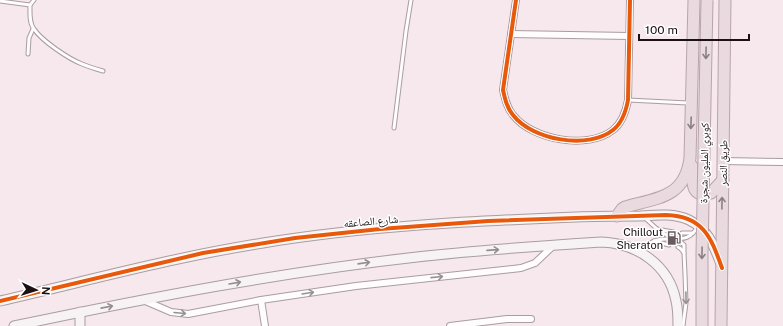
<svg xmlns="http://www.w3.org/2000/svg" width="783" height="326" font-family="'Public Sans','Noto Naskh Arabic',sans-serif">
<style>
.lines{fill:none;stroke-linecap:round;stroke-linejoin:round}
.lane-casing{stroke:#a99da1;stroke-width:5}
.street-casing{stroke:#a99da1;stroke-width:8}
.secondary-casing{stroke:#a99da1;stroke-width:11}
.highway-casing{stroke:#b8a5ab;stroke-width:13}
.lane{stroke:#fefcfc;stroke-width:3}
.street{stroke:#fefcfc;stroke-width:6}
.secondary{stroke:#f7f2f4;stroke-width:9}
.highway{stroke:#e8dade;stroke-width:11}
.highway-bridge-casing{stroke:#b8a5ab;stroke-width:13;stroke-linecap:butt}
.highway-bridge{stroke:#e8dade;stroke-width:11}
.cycleway-casing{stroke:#fff;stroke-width:6}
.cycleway{stroke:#e8590c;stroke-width:4}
.oneway{stroke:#8c8083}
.oneway2{stroke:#948d8f}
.oneway3{stroke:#989293}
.labels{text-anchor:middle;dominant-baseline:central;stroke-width:3;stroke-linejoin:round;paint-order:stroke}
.street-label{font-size:11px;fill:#1b1113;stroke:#fff}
.poi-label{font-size:11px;fill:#1b1113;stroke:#fff;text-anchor:end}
</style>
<rect width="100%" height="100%" fill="#f6e8ec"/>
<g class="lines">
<defs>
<g id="lane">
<polyline points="0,1 30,5 34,0"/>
<path d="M30,5C30,13 29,23 34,29C42,41 69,59 82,64C89,67 96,69 103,71"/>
<polyline points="28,54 29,38 33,29"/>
<polyline points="628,100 688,103"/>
<polyline points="394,128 406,31 411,0"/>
<polyline points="645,218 657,229 673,232"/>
<path d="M657,229C666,236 683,244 693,233"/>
<polyline points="682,233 693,233 698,227"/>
<path d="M654,241C663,238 678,238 684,245V253"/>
<polyline points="678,247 681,249 684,253 685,274 686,303 683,326"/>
<polyline points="639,249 654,241 669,245"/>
</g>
<g id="street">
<path d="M516,0L503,90C505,99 507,108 513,115C532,140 588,150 613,130C622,123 626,111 628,100L630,0"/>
<polyline points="511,34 629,36"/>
<polyline points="723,161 783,162"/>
<polyline points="143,300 171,312 188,314 261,300 356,286 521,268 535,263 553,246"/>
<polyline points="261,300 265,326"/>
<polyline points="450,326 507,319 531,319"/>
</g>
<g id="secondary">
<path d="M0,301C87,281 174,257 263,243C366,226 472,221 576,217C598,216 619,216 640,216C656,215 674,213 689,220C708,229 714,246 721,264"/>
<polyline points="80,312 80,326"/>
<path d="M14,326C147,298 282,272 417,257C478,250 540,246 601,242C637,243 669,265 676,301C678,309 678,318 678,326"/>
</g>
<g id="highway">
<path d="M692,166C693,179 689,199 711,193L723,180"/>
<path d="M617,216L622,209L625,207C657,198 685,198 690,158L694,0"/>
<polyline points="721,326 725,0"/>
</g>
</defs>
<use href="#lane" class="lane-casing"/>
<use href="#street" class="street-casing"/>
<use href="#secondary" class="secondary-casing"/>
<use href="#highway" class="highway-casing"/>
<use href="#lane" class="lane"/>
<use href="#street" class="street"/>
<use href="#secondary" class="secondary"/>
<use href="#highway" class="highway"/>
<defs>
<polyline id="highway-bridge" points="702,326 702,253 707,0"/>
</defs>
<use href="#highway-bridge" class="highway-bridge-casing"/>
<use href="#highway-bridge" class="highway-bridge"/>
<defs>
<g id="cycleway">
<path d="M516,0L503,90C505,99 507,108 513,115C532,140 588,150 613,130C622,123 626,111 628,100L630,0"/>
<path d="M0,301L203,253L295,238L380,229L488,221L666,215C703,216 711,237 722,268"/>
</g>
</defs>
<use href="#cycleway" class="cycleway-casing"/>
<use href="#cycleway" class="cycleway"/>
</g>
<defs><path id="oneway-shaft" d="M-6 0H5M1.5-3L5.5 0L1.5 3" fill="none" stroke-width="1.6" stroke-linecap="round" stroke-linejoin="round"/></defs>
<g class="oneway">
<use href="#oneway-shaft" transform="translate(706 53) rotate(91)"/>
<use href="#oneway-shaft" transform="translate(691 123) rotate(92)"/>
<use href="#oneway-shaft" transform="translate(722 203) rotate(-89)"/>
<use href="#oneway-shaft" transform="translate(702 253) rotate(91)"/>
</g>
<g class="oneway2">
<use href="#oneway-shaft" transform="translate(493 250) rotate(-4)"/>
<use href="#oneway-shaft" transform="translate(364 263) rotate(-8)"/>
<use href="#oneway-shaft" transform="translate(235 283) rotate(-10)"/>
<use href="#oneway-shaft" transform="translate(107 307) rotate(-11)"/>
</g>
<g class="oneway3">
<use href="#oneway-shaft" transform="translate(437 277) rotate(-6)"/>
<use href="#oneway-shaft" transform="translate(308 293) rotate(-9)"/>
<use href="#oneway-shaft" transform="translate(686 298) rotate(89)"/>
<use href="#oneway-shaft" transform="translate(180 313) rotate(5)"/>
</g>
<defs>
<symbol id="fuel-bare" viewBox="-9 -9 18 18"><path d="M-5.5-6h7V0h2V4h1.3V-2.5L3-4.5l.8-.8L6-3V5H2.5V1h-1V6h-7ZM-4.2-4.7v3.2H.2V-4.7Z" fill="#685c5f" stroke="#fff" stroke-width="2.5" paint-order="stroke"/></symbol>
</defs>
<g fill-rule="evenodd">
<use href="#fuel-bare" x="664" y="228" width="20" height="20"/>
</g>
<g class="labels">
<g class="street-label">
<text transform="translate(704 163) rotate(-89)">كوبري المليون شجرة</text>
<text transform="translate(723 163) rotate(-89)">طريق النصر</text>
<text transform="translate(371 221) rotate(-5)">شارع الصاعقه</text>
</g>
<g class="poi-label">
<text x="663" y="232">Chillout<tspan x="663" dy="13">Sheraton</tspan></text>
</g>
</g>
<g transform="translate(36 290) rotate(94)" stroke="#ffffff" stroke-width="3" paint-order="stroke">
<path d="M0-3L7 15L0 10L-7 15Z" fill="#1b1113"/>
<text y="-6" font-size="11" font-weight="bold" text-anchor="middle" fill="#1b1113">N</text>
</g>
<path d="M639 34v6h110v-6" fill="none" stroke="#1b1113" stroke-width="2"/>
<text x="645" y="34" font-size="12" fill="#1b1113" stroke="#ffffff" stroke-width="3" paint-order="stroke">100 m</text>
</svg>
